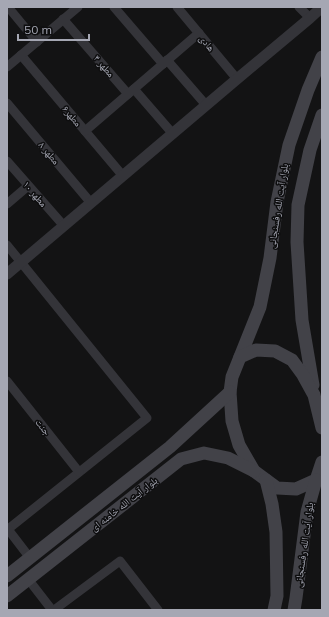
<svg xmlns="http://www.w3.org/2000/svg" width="329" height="617" font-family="Mulish,'Noto Naskh Arabic',sans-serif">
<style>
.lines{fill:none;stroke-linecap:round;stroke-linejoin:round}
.minor{stroke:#343439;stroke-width:9}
.tertiary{stroke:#343439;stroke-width:11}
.secondary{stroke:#424248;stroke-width:13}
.labels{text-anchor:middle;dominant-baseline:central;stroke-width:3;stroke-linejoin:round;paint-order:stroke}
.street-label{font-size:10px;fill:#a5a7b3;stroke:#0e0e0f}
</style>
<rect width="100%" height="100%" fill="#131314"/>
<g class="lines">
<g class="minor">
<polyline points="8,7 37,42"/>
<polyline points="114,7 163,64"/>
<polyline points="177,7 237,79"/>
<polyline points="299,7 310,18"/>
<polyline points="63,19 128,94"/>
<polyline points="21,55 123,176"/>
<polyline points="167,60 206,105"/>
<polyline points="7,67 78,7"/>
<polyline points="134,89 173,134"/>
<polyline points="7,103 91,203"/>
<polyline points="85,131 199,33"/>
<polyline points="7,161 64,226"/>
<polyline points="7,204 28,186"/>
<polyline points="7,245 147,418 7,530"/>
<polyline points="7,381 79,472"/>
<polyline points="7,528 30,558"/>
<polyline points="28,579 52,610"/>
<polyline points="54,610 120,561 158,610"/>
</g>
<polyline class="tertiary" points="7,274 237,79 310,18 322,7"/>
<g class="secondary">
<polyline points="240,357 260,307 270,258 277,202 289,145 308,90 322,57"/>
<polyline points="313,385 302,320 297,242 298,205 310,150 322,115"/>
<polyline points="322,428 314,395 303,375 292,360 275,351 256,350 240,357 232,377 230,392 232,421 239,445 254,471 277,488 296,489 316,480 322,462"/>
<polyline points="266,480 272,504 276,532 277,596 274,610"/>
<polyline points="7,576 170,447 230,392"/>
<polyline points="7,596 181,459 204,453 228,458 254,471"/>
<polyline points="294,610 296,598 307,512 316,480"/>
</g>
</g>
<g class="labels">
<g class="street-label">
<text transform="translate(207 43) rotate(50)">هادی</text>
<text transform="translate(104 66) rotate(49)">مطهر ۴</text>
<text transform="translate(72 116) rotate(50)">مطهر۶</text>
<text transform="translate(49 153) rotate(50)">مطهر ۸</text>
<text transform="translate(35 194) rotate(49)">مطهر ۱۰</text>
<text transform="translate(278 206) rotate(-81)">بلوار آیت الله رفسنجانی</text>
<text transform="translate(43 427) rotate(52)">جنت</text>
<text transform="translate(124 504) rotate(-38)">بلوار آیت الله خامنه ای</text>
<text transform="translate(304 545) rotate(-82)">بلوار آیت الله رفسنجانی</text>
</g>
</g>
<rect width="329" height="617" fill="none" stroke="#a5a7b3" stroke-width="16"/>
<path d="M18 34v6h71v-6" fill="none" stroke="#a5a7b3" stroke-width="2"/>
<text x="24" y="34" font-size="12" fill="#a5a7b3" stroke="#0e0e0f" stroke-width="3" paint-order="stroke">50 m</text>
</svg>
